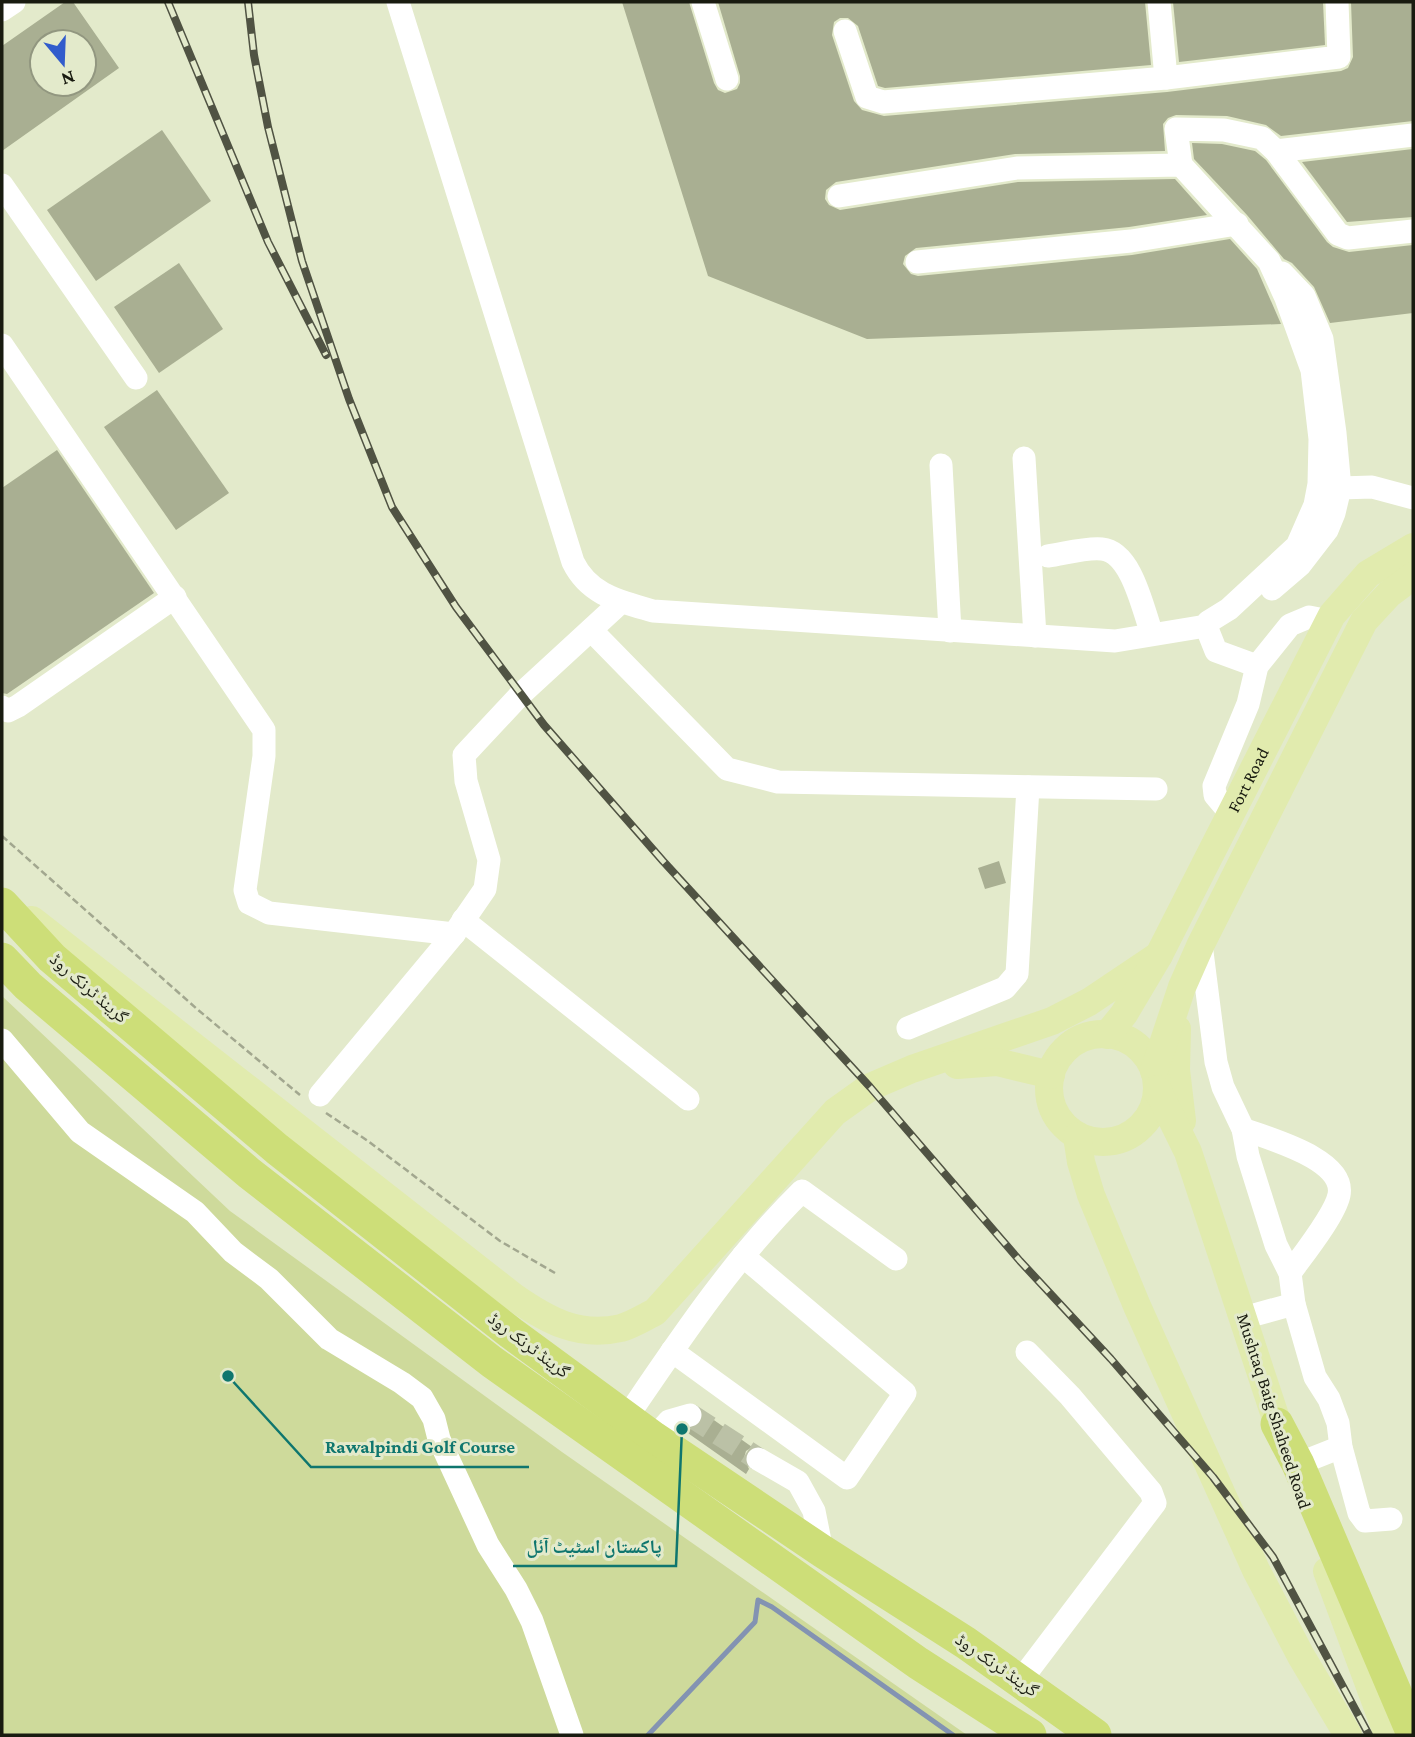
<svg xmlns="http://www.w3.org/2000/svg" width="1415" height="1737" font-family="'Crimson Pro','Noto Naskh Arabic',serif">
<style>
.green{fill:#ceda9b}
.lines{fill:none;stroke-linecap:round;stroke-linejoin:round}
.stream{stroke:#8393b2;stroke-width:5}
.building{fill:#a9af92;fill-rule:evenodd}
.minor-tunnel{stroke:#bbc1a6;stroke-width:23;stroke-dasharray:23 11;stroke-linecap:butt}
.path{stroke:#a2a78f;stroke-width:2.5;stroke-dasharray:7 3.5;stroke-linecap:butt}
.minor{stroke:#fff;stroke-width:23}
.major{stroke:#e1ebae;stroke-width:28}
.highway{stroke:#cdde78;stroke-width:33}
.rail-casing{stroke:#505343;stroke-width:8}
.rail{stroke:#e3eacb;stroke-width:5;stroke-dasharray:16;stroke-linecap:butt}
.labels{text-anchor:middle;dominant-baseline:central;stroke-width:6;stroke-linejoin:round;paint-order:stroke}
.street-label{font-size:18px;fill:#191b10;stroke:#e3eacb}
.leader{fill:none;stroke:#0f766e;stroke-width:2.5}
.callout-dot{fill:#0f766e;stroke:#e3eacb;stroke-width:2.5}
.callout-label{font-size:19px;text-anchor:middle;font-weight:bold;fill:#0f766e;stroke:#e3eacb;stroke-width:6;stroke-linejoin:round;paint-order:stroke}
</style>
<rect width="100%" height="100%" fill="#e3eacb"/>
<polygon class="green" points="2,996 230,1211 562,1452 967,1735 2,1735"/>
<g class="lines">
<polyline class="stream" points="648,1735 755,1622 758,1600 772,1607 953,1735"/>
</g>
<g class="building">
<path d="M65,2H73L119,68L2,151V46ZM42,42H84V84H42Z"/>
<polygon points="622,2 689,2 714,83 718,90 725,93 737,89 740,83 740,76 718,2 1145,2 1151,65 885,88 878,86 858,26 848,18 840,18 834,22 832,35 854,101 862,110 884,116 1167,92 1341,71 1348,68 1353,57 1351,2 1413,2 1413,121 1281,136 1266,125 1227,116 1176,115 1168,118 1163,124 1165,151 1015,154 836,182 826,190 825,199 829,205 840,210 1018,182 1175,179 1207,215 1129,227 916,248 905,256 903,264 911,274 918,276 1132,255 1230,239 1257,269 1281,324 867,339 708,276"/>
<polygon points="1173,2 1323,2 1325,45 1179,62"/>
<polygon points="162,130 211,201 96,281 47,210"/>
<polygon points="1192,143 1222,144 1255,151 1266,160 1327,242 1333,247 1349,252 1413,245 1413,313 1330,323 1314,287 1292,263 1284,259 1247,215 1194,159"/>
<polygon points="1413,149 1413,217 1347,222 1302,162"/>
<polygon points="179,263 223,329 159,373 114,307"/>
<polygon points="157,390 229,493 176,530 104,427"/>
<polygon points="57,450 154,593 7,694 2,693 2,488"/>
<polygon points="999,861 1006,883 985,889 978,868"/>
<polygon points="704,1413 752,1447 746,1451 744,1458 749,1469 746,1474 685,1431 700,1425"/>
</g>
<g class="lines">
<polyline class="minor-tunnel" points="690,1415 758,1459"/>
<g class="path">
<polyline points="2,836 197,1009 300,1095"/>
<polyline points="326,1113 368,1141 500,1241 555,1273"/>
</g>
<g class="minor">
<path d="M398,2L573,562C589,595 619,601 653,611L1115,641L1206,626"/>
<polyline points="703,2 727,79"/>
<polyline points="1159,2 1166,78"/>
<polyline points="2,10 14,2"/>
<polyline points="845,31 867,97 883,102 1166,78 1339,57 1337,2"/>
<polyline points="1276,151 1413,135"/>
<polyline points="1181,165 1176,129 1224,130 1262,138 1276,151 1338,234 1348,238 1413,231"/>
<polyline points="2,185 136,378"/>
<polyline points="839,196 1017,168 1181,165 1269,261 1286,298 1312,370 1320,439 1319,484 1315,505 1297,546 1229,609 1208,622 1206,626 1216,651 1257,666"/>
<polyline points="917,262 1131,241 1237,224"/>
<polyline points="2,345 264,730 264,756 245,890 249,903 269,913 454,934"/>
<polyline points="1024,458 1035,636"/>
<polyline points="941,465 950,631"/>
<polyline points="1327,486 1340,488 1372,487 1413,498"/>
<path d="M1048,556C1063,554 1087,547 1102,549C1132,552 1143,610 1152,634"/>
<polyline points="1272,589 1300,565 1327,530 1334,513 1340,488 1335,433 1322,339 1304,296 1282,273"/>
<polyline points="591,630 727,769 778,782 1156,789"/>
<polyline points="2,707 8,711 18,706 175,597"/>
<polyline points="1231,814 1215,795 1214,786 1248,704 1257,666 1290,625 1309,617 1329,621"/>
<polyline points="463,920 688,1099"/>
<polyline points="1201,944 1216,1062 1223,1087 1243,1129 1248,1156 1276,1245 1290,1273 1294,1304 1315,1377 1329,1399 1338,1423 1341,1447 1359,1513 1365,1521 1391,1519"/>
<polyline points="908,1028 1005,988 1017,974 1028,787"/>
<polyline points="2,1040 80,1132 195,1212 233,1252 269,1279 329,1339 402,1383 422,1398 434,1419 439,1439 488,1545 516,1589 532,1621 572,1735"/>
<polyline points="320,1095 454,934 485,889 489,860 466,781 464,755 521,694 621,602"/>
<path d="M1243,1129C1269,1139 1346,1159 1339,1195C1335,1215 1303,1255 1290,1273"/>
<polyline points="1243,1318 1294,1304"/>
<polyline points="672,1351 847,1478 905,1393 743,1256"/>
<path d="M627,1417C680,1339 734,1258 802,1191L896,1259"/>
<polyline points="654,1438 669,1421 690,1415"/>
<polyline points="758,1459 798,1482 814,1511 822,1551"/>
<polyline points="1298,1464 1341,1447"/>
<polyline points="1021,1680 1155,1503 1151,1492 1070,1396 1027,1352"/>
</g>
<g class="major">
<path d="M32,920L514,1297C547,1320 579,1338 621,1328C632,1325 645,1317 655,1312L835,1112L870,1087L912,1069L1052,1021L1089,1002L1159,955"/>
<polyline points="1177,1029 1176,1070 1182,1121"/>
<circle cx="1103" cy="1088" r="54"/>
<path id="s1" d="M1107,1035L1124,1014L1159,955L1332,615L1368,574L1413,547"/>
<polyline points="957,1065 997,1062 1051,1075"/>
<polyline points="1154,1071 1182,987 1201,944 1364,621 1389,594 1413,576"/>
<polyline points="1157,1089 1188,1152 1284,1443"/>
<polyline points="1077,1136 1081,1162 1091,1195 1137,1306 1256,1570 1301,1656 1348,1735"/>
<polyline points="1327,1571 1388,1735"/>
</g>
<g class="highway">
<polyline points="2,904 52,958 277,1149 511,1333 654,1438 822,1551 966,1643 1095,1735"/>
<polyline points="2,959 28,986 249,1173 492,1362 918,1663 1030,1735"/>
<polyline points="1277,1424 1298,1464 1413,1734"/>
</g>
<defs>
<g id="rail">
<polyline points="168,2 268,242 326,355"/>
<polyline points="248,2 254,55 268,127 302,261 349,399 392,507 456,607 544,725 663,861 870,1087 1020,1261 1111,1359 1213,1477 1273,1557 1369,1735"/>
</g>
</defs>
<use href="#rail" class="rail-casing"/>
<use href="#rail" class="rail"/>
</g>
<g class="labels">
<g class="street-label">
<text stroke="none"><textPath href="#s1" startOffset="292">Fort Road</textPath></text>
<text transform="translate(89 988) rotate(41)">گرینڈ ٹرنک روڈ</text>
<text transform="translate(529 1345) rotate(37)">گرینڈ ٹرنک روڈ</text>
<text transform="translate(1274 1411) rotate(72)">Mushtaq Baig Shaheed Road</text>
<text transform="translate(997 1665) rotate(35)">گرینڈ ٹرنک روڈ</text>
</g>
</g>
<path class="leader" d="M228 1376L311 1467H529M682 1429L676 1566H513"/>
<g class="callout-dot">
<circle cx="228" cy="1376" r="7"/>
<circle cx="682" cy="1429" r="7"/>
</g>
<g class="callout-label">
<text x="420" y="1453">Rawalpindi Golf Course</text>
<text x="594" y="1553">پاکستان اسٹیٹ آئل</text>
</g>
<rect width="1415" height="1737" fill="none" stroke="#191b10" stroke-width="7"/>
<g transform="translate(63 63) rotate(161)"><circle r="33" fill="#e3eacb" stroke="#929780" stroke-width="2"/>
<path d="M0-5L12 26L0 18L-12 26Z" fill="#315ccc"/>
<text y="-10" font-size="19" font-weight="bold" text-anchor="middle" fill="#191b10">N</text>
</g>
</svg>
